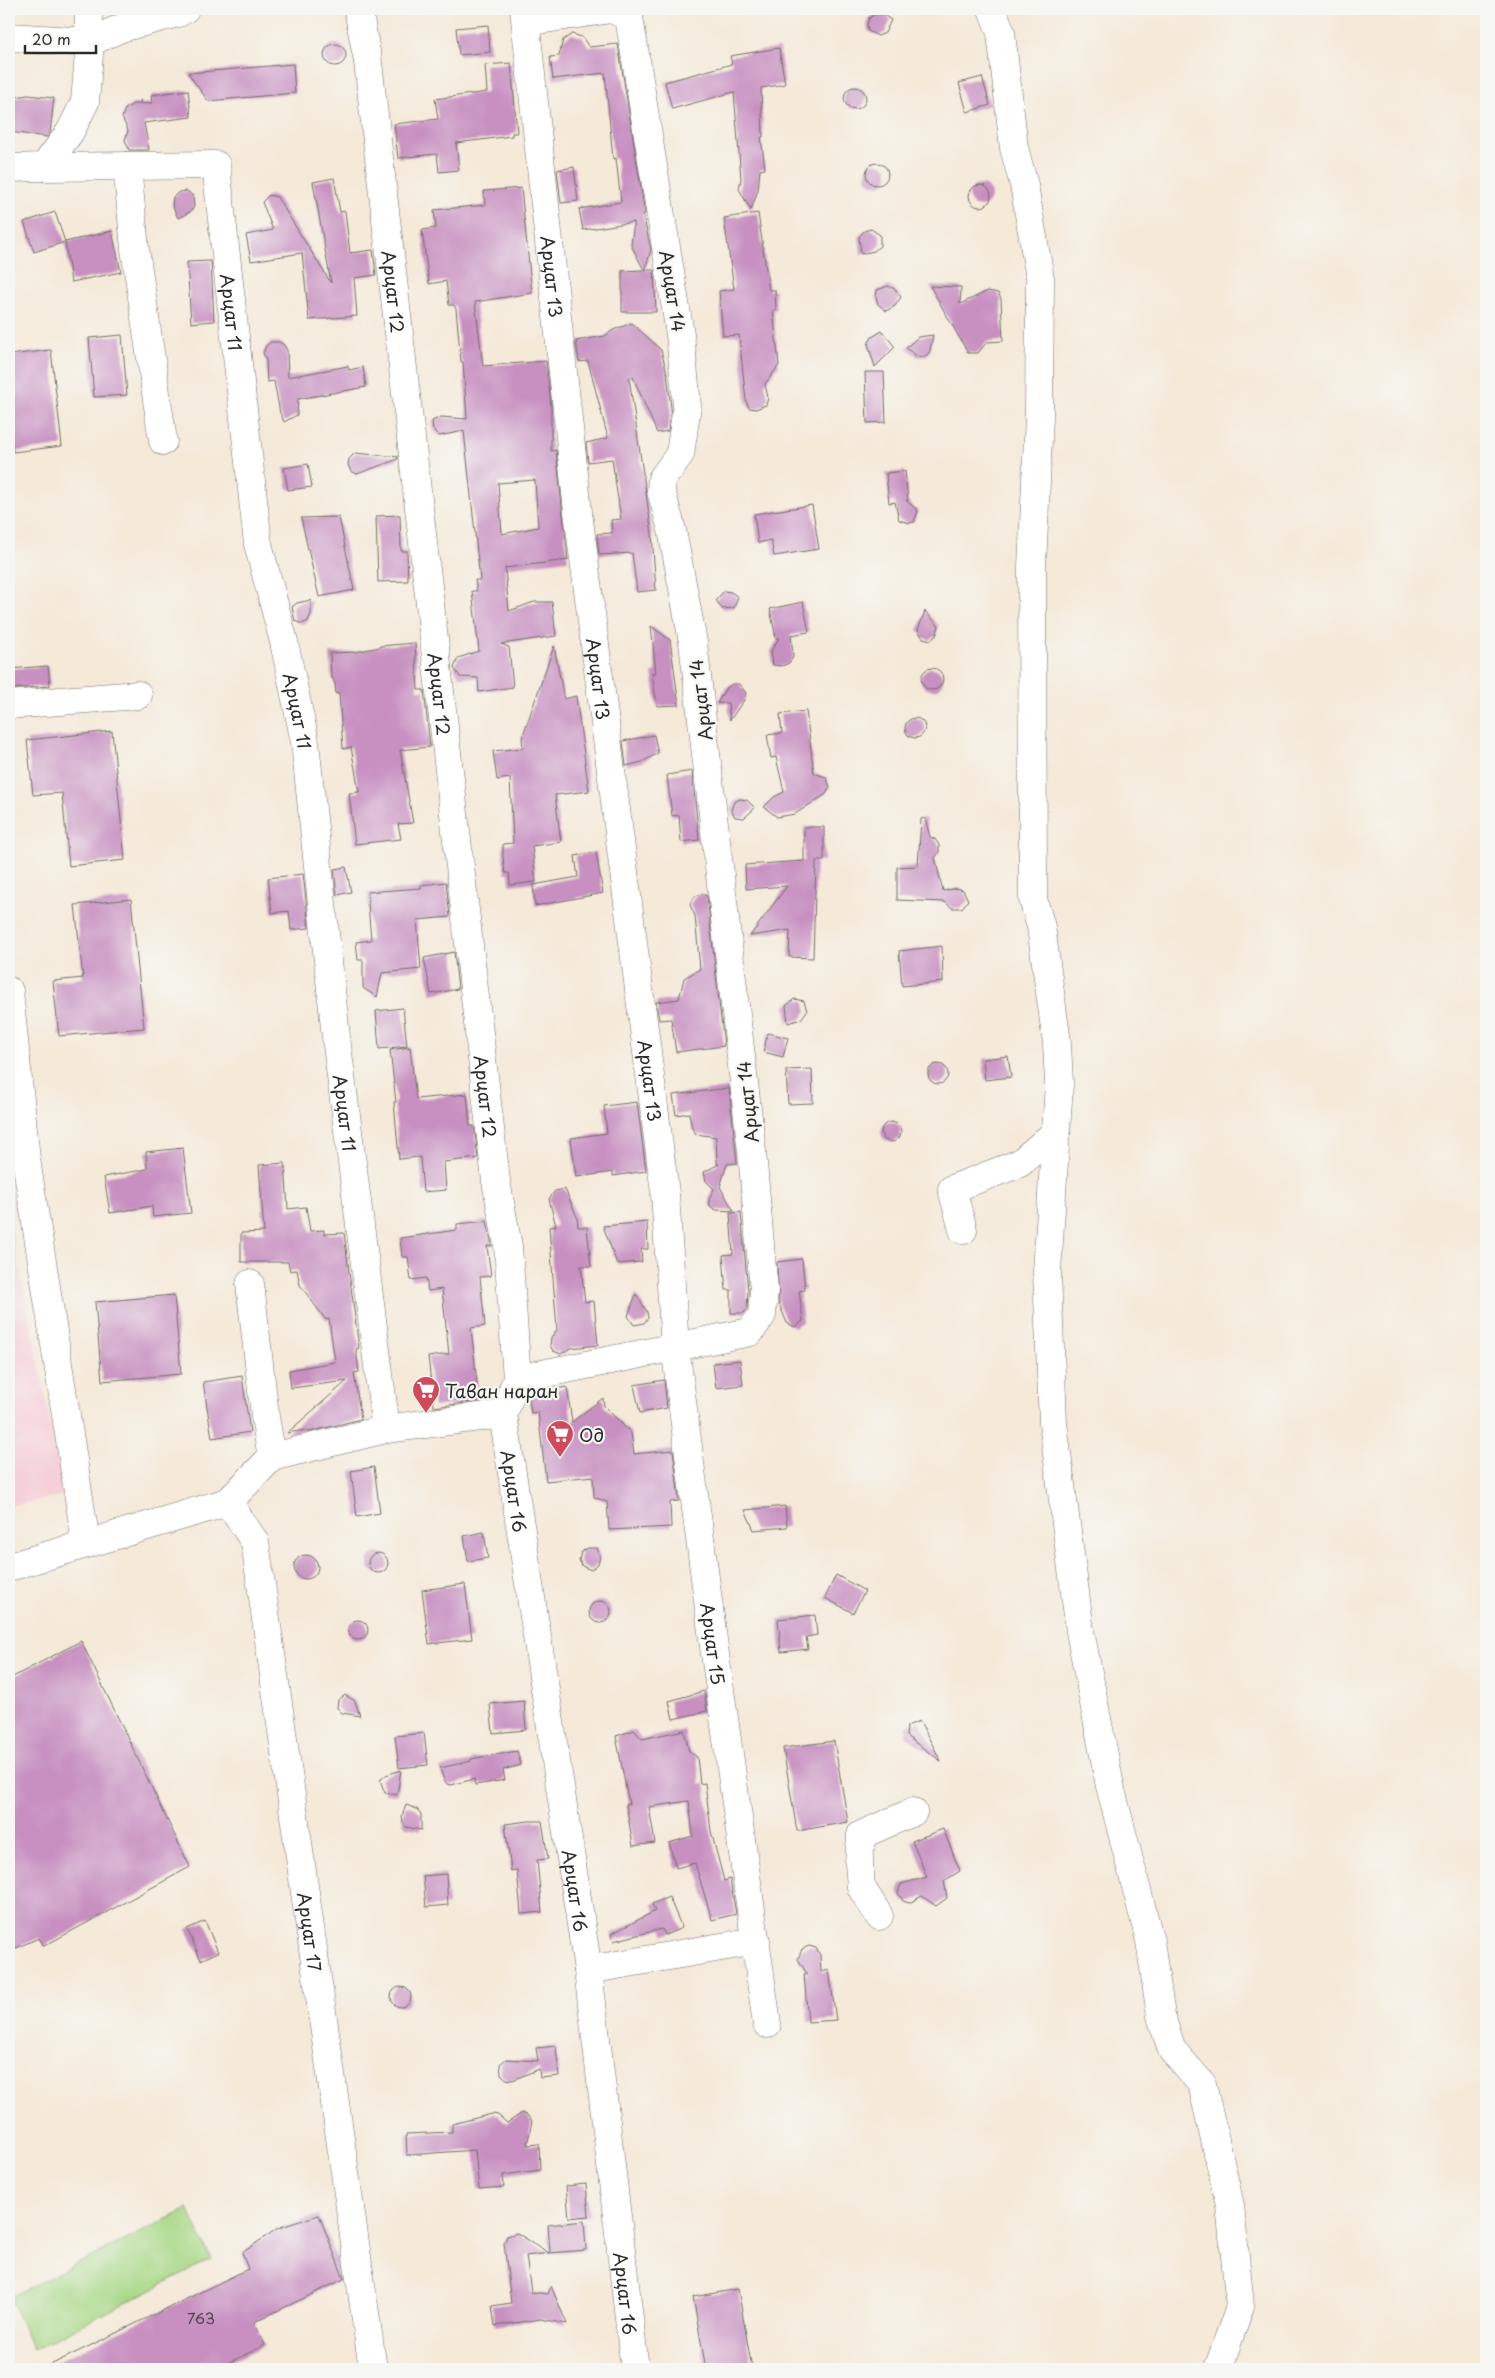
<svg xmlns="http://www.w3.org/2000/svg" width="1495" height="2378" font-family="'Playpen Sans',sans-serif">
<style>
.built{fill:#f6cfd8}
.green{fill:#a8d886;stroke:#6a8258}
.building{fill:#c790c1;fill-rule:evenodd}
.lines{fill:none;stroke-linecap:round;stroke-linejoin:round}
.minor-casing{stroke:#726e68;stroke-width:29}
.minor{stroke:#fff;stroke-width:28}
.labels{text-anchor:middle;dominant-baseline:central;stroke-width:4.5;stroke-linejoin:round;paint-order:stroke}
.number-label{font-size:15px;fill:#524450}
.street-label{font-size:18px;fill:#2b2b2b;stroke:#f6f6f2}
.poi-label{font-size:18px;fill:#2b2b2b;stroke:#f6f6f2;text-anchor:start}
</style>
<rect width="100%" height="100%" fill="#f6f6f2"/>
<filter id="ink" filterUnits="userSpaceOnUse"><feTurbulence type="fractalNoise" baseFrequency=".02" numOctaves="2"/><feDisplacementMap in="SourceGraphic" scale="10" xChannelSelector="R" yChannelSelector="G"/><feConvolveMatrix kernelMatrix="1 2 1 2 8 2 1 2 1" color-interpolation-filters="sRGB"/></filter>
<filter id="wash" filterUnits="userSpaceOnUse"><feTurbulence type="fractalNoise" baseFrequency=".0096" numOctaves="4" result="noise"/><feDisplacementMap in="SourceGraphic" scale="20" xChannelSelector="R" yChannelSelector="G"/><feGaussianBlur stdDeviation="1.12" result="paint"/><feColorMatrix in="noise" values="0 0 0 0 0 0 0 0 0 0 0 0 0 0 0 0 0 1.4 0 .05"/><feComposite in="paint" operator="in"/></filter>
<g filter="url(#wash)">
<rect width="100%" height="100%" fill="#f5e9d8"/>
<polygon class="built" points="9,1215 65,1495 9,1506"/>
<polygon class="green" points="188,2209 211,2259 33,2350 10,2297"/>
<g id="blocks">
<g class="building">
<polygon points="875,14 882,14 891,20 885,33 878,36 868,31 867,25 869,18"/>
<polygon points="488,25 490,52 459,55 456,28"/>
<polygon points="572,34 582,37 589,47 618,44 645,214 643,214 651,250 645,270 654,270 656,312 622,312 622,271 644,270 631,245 634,222 583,230 579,209 621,202 616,158 613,159 605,73 553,79 550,57 559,56 563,40"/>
<circle cx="335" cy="55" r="11"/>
<polygon points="779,48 785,84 761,88 763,137 761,137 765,169 760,170 758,190 751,210 739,189 741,179 734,92 672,109 665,82 732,64 730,56"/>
<polygon points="511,63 517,133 512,133 512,136 456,143 459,170 439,172 437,154 398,158 394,124 438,119 435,99 487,92 485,65"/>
<polygon points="293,64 295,93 208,101 188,73"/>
<polygon points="982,77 990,105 967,112 959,83"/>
<circle cx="855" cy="98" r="11"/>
<polygon points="188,90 191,117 144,123 149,150 129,150 125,140 128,131 122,117 125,109 133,104 139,104 141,100 141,104 152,103 151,95"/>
<polygon points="28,95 54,98 50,133 47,137 9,132 9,98"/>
<circle cx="877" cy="174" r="11"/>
<polygon points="574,167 578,201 561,203 557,170"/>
<polygon points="334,178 340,212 345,211 350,253 373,250 376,275 354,278 357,316 309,320 302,253 251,261 246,235 273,230 262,202 269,195 277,197 331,283 313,182"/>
<circle cx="980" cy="196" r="11"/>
<path d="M521,188L532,293L475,302L483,366L546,361L551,405V451L556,450L568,560L505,568L509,611L534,602H552L556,636L501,644L509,647L513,687L479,692L478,678L460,677L454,668L458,658L479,651L472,591H477L475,580H480L464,431L439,436L433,430L432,421L441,417L467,419L463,362H461L456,309L454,305H449L446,281L429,284L422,230L436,228L434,210L485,205L484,191ZM535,480L538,527L502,534L498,483Z"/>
<polygon points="187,191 193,196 194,207 190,212 178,218 172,205 173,197 179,192"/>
<polygon points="55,212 65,242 34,252 24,222"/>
<polygon points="758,213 769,290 775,290 776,310 773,310 779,365 765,384 768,398 766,405 756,409 749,408 746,401 739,335 723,336 719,291 734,289 724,218"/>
<polygon points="871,229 880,235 880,246 874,251 861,254 859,237 864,231"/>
<polygon points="112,231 121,272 71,282 65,242"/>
<polygon points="211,261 214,321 191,323 187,262"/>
<polygon points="888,286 895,289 901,297 895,306 886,311 878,304 876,297 877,290"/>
<polygon points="930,286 961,287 960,304 988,291 998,293 1001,299 1003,341 987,342 978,353 968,353"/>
<polygon points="632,323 661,350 667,373 671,408 668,431 657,433 633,377 629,378 652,534 656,590 637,592 632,553 599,555 597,534 612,533 611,520 621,519 612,459 588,462 586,443 608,438 588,361 579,362 576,341 605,336 613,330"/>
<polygon points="882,331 895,347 875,367 868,344 872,337"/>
<polygon points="122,335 127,395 94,397 89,338"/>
<polygon points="933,335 930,351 926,356 918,357 906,348 918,337"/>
<polygon points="271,342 279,342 284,345 287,350 288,377 348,366 349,370 363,367 366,387 298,399 297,415 284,422 280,413 274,381 267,382 266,361 263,353 266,346"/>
<polygon points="51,350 62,446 13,452 11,431 9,432 9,355"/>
<polygon points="865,372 884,372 886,422 867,423"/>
<polygon points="355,453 398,457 398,459 357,474 351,471 348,465 349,459"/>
<polygon points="308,464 312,487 288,490 284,468"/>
<polygon points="905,471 908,500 906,500 918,511 914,522 909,523 899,520 895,502 889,503 886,473"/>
<polygon points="812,505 819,549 774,556 771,540 758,543 754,514"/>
<polygon points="400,515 401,551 407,551 408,581 378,582 376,516"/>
<polygon points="339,517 354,590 319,597 301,518"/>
<polygon points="724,591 731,592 738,597 734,608 722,609 716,600"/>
<polygon points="311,600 311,614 308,621 302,624 295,621 292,607 297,603"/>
<polygon points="803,602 809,632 791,635 793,657 789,663 782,666 773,665 771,651 779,638 776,638 770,609"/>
<polygon points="925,611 939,626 936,636 930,640 923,638 918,630"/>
<polygon points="651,626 670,640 679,705 657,706 652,673 656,673"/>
<polygon points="415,643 418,690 424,690 430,747 400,750 413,823 398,824 401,839 355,844 349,793 359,792 351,747 343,749 339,693 336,694 335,684 331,675 330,653 355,652 380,647 380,646"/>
<polygon points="554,646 564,699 576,696 589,791 555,795 561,842 532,846 536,882 510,885 509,873 505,873 503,857 503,844 513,843 510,778 497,780 493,751 523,748 522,738"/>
<polygon points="48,666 50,686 9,689 9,669"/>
<circle cx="932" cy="679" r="11"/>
<polygon points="732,684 739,684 746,693 744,700 730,720 728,703 717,703 726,688"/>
<polygon points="806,711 814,773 826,777 830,787 826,794 795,814 777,817 764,807 774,797 784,792 776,757 771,758 767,735 782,733 780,714"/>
<circle cx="915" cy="728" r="10"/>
<polygon points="112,731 125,860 69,866 62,793 33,795 27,740"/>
<polygon points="654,735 658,753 642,762 626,766 623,741"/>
<polygon points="692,771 699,840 681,842 679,815 672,816 667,775"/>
<polygon points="740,799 747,800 755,808 744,818 735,817 731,810 734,802"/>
<polygon points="925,818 930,837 935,839 939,845 939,852 935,858 943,891 957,888 963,890 968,900 962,908 952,908 945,902 897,900 897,867 918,866 921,819"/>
<polygon points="804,827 824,827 824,861 816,861 813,958 789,957 790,930 750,936 787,886 746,889 745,865 804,861"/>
<polygon points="596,852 603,893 535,906 533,885 578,877 575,856"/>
<polygon points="346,867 351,892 337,895 334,869"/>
<polygon points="303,874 309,928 291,930 289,911 272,913 268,878"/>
<polygon points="446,882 450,917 417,920 421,969 382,973 377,997 363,988 363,960 358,960 356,942 371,940 367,892 421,888 421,885"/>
<polygon points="702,894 707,896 724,1046 676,1052 671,1019 659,1020 656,1002 679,999 684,978 700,969 695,916 690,905 695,896"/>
<polygon points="131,899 144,1028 59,1036 53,981 83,978 75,905"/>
<polygon points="942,946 943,982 902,986 899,951"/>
<polygon points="454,952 458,989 431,994 424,958"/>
<polygon points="794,999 804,1001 807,1011 801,1019 788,1023 786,1006"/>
<polygon points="403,1008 407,1046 379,1049 376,1011"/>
<polygon points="768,1033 788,1038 783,1057 763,1052"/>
<polygon points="410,1047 416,1099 467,1094 470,1126 474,1126 478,1158 444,1162 446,1190 423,1192 420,1157 399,1159 394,1102 396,1102 390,1050"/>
<polygon points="1008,1056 1011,1077 985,1080 983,1059"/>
<circle cx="938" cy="1074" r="10"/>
<polygon points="812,1069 813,1103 788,1104 786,1070"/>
<polygon points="729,1088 737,1163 727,1164 720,1187 734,1211 716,1210 710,1206 709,1199 714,1189 706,1181 704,1172 719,1164 717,1164 716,1137 696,1134 692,1128 689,1113 676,1115 673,1095"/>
<polygon points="637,1102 646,1171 613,1176 613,1172 576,1177 571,1138 607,1133 604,1106"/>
<circle cx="891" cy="1132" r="10"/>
<polygon points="183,1148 191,1213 153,1217 152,1206 110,1213 104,1177 147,1169 146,1152"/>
<polygon points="285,1163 288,1209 306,1207 310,1231 324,1230 324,1234 344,1233 359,1348 356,1349 359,1372 354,1373 361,1419 309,1432 305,1430 287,1433 347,1381 291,1388 289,1370 335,1362 329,1319 326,1320 300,1285 297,1270 290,1271 288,1262 241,1262 241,1233 264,1232 259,1165"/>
<polygon points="565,1189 577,1217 578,1227 587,1227 591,1266 581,1266 585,1302 594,1301 598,1345 571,1348 561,1354 553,1351 550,1345 551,1338 557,1330 549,1227 556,1226 549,1199 555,1191"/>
<polygon points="741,1212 748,1291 747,1309 744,1313 731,1313 731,1290 726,1290 723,1255 733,1254 730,1213"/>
<polygon points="487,1221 492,1246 487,1246 491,1276 480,1277 485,1326 471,1328 479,1401 434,1407 428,1357 449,1354 442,1289 428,1291 426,1278 411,1280 408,1257 402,1257 400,1238 457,1230 457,1224"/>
<polygon points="647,1222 648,1249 641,1249 642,1262 617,1264 603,1226"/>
<polygon points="802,1259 805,1290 799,1291 803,1321 795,1327 787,1323 779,1304 777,1262"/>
<polygon points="636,1294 647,1312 648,1318 644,1323 634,1325 628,1316"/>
<polygon points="174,1295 181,1374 102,1381 95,1302"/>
<polygon points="740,1360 743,1385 716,1388 713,1363"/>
<polygon points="242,1376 250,1432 212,1438 203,1382"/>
<polygon points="664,1380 667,1408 640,1413 634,1385"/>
<polygon points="567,1387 572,1422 603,1398 604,1406 631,1433 634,1454 673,1450 679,1501 670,1502 671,1527 609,1530 607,1502 594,1497 593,1476 546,1481 538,1412 531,1413 528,1394"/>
<polygon points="374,1467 380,1513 357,1517 351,1471"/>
<polygon points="785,1506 787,1527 754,1530 745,1510"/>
<polygon points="484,1532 488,1558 468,1561 464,1536"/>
<polygon points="588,1548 597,1548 600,1557 598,1564 591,1570 582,1566 579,1560 581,1552"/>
<circle cx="378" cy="1563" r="10"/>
<circle cx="306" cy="1567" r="12"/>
<polygon points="836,1575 865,1591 853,1613 825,1598"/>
<polygon points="465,1584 472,1639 429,1644 422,1590"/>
<circle cx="600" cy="1612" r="11"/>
<polygon points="815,1615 817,1635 806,1637 808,1649 781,1652 778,1619"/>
<circle cx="358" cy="1630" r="10"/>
<polygon points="81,1641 190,1867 44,1946 39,1938 9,1951 9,1679"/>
<polygon points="704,1691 707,1711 673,1719 669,1701"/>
<polygon points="345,1695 355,1701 360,1716 342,1713 337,1708 338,1700"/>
<polygon points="524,1701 526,1730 493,1733 490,1704"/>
<polygon points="920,1721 923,1727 941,1761 906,1736 907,1726"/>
<polygon points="634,1730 642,1739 684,1730 689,1751 697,1757 700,1784 705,1783 711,1831 724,1881 730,1879 736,1914 712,1920 695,1863 676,1868 669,1843 693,1836 689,1801 649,1807 655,1843 633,1846 626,1804 629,1804 616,1736"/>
<polygon points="424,1733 428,1765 399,1768 395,1736"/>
<polygon points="834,1741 848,1822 797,1831 783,1748"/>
<polygon points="517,1751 521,1765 503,1770 505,1780 475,1785 474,1779 451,1785 447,1784 444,1780 440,1768 471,1761 471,1759"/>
<polygon points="401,1770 397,1795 385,1793 380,1780 386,1775"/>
<polygon points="406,1805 417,1809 421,1814 421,1830 406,1827 403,1823 402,1816"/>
<polygon points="529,1821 542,1821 548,1859 537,1860 542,1912 521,1914 517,1870 511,1871 505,1824"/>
<polygon points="943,1829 960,1871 944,1881 947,1898 936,1906 922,1896 909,1903 903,1901 898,1893 901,1884 927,1877 912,1841"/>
<polygon points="446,1874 448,1905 426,1907 423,1876"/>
<polygon points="669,1897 682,1928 665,1935 662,1929 613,1941 611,1934 655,1911 652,1904"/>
<polygon points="205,1921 218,1952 201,1960 187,1929"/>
<polygon points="809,1946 816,1948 820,1955 821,1972 829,1970 836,2020 808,2022 804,1974 807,1974 798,1959 802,1949"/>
<circle cx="401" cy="1997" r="10"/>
<polygon points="556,2046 559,2076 540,2078 539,2069 513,2080 506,2079 501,2074 500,2064 506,2059 538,2061 536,2048"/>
<polygon points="522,2113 527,2115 532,2121 527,2145 539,2144 540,2170 503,2175 504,2187 479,2189 475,2150 407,2155 406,2134 452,2132 452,2124 492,2114 498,2115 507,2123"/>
<polygon points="586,2184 589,2216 569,2218 566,2186"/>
<polygon points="319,2215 344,2279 254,2322 265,2345 216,2369 42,2369 248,2269 242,2253 278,2228"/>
<polygon points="584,2221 586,2250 550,2253 548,2225"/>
<polygon points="517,2233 549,2253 526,2256 531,2292 548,2294 551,2286 567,2324 541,2319 495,2326 492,2306 511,2303 504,2243 507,2236"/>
<polygon points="738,2289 752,2369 706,2369 693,2297"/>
</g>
</g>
</g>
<g filter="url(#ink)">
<use href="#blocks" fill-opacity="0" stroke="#726e68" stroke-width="1"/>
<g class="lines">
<defs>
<g id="minor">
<path id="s1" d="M358,9L368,62L496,1181L508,1246L517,1379"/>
<path id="s2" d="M524,9L578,512L665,1193L675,1347L714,1647L767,2024"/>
<polyline points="992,9 1001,33 1014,148 1024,185 1040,278 1039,417 1032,567 1033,899 1041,927 1057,1043 1059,1084 1047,1272 1053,1423 1080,1631 1110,1786 1150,1941 1161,2016 1172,2050 1202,2084 1230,2205 1240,2306 1218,2369"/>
<polyline points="526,22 611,9"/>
<polyline points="9,37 90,42 88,9"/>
<polyline points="127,166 135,249 163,441"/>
<path id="s3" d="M44,167L216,165L258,544L284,642L305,742L336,1037L386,1429"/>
<polyline points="9,168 44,167 70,132 85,102 90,42 121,28 178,13 185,9"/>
<polyline points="9,705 138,695"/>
<polyline points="9,991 26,1159 86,1543"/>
<polyline points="963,1230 952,1189 1020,1163 1056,1132"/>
<polyline points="250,1284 265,1417 272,1457"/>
<path id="s4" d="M503,1414L588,1970L635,2369"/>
<path id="s5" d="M228,1502L255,1542L373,2369"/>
<polyline points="9,1567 228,1502 272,1457 386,1429 503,1414 517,1379 750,1332 762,1315 764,1291 752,1152 693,642 672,530 661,491 662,479 680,454 687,406 680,334 629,17 612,9"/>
<polyline points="879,1916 861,1887 859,1863 861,1835 913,1812"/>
<polyline points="588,1970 756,1941"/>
</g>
</defs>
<use href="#minor" class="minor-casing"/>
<use href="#minor" class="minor"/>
</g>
</g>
<defs>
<symbol id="supermarket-pin" viewBox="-11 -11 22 30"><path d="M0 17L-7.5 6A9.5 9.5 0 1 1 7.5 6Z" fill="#d1495b" stroke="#f6f6f2"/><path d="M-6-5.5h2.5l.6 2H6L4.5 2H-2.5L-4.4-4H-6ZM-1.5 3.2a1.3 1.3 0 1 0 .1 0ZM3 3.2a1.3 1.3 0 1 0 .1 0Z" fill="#fff"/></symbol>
</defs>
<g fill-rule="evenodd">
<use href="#supermarket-pin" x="410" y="1374" width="32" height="43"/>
<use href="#supermarket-pin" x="544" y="1418" width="32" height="43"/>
</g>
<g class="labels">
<g class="number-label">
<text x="201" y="2317">763</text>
</g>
<g class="street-label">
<text stroke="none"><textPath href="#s2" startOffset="269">Арцат 13</textPath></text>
<text stroke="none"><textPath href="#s1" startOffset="285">Арцат 12</textPath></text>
<text transform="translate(673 291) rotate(81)">Арцат 14</text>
<text stroke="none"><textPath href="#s3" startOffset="320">Арцат 11</textPath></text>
<text stroke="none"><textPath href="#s2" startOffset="674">Арцат 13</textPath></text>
<text stroke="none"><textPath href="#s1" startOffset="690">Арцат 12</textPath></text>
<text transform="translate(700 700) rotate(-97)">Арцат 14</text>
<text stroke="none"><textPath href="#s3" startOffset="725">Арцат 11</textPath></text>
<text stroke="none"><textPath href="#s2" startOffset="1079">Арцат 13</textPath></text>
<text stroke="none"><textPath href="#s1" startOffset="1095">Арцат 12</textPath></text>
<text transform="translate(747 1102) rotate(-96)">Арцат 14</text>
<text stroke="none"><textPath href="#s3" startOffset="1130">Арцат 11</textPath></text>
<text stroke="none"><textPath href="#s4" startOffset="78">Арцат 16</textPath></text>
<text stroke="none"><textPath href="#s2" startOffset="1646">Арцат 15</textPath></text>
<text stroke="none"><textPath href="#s4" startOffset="482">Арцат 16</textPath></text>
<text stroke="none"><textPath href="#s5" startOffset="442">Арцат 17</textPath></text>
<text stroke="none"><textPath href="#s4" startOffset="888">Арцат 16</textPath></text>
</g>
<g class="poi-label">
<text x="445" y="1390">Таван наран</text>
<text x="579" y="1434">Од</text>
</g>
</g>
<rect width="1495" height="2378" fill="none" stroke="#f6f6f2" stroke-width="30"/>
<path d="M25 45v8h71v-8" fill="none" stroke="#2b2b2b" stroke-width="2.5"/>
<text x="32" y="45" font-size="15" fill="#2b2b2b" stroke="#f6f6f2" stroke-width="4" paint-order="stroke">20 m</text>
</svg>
